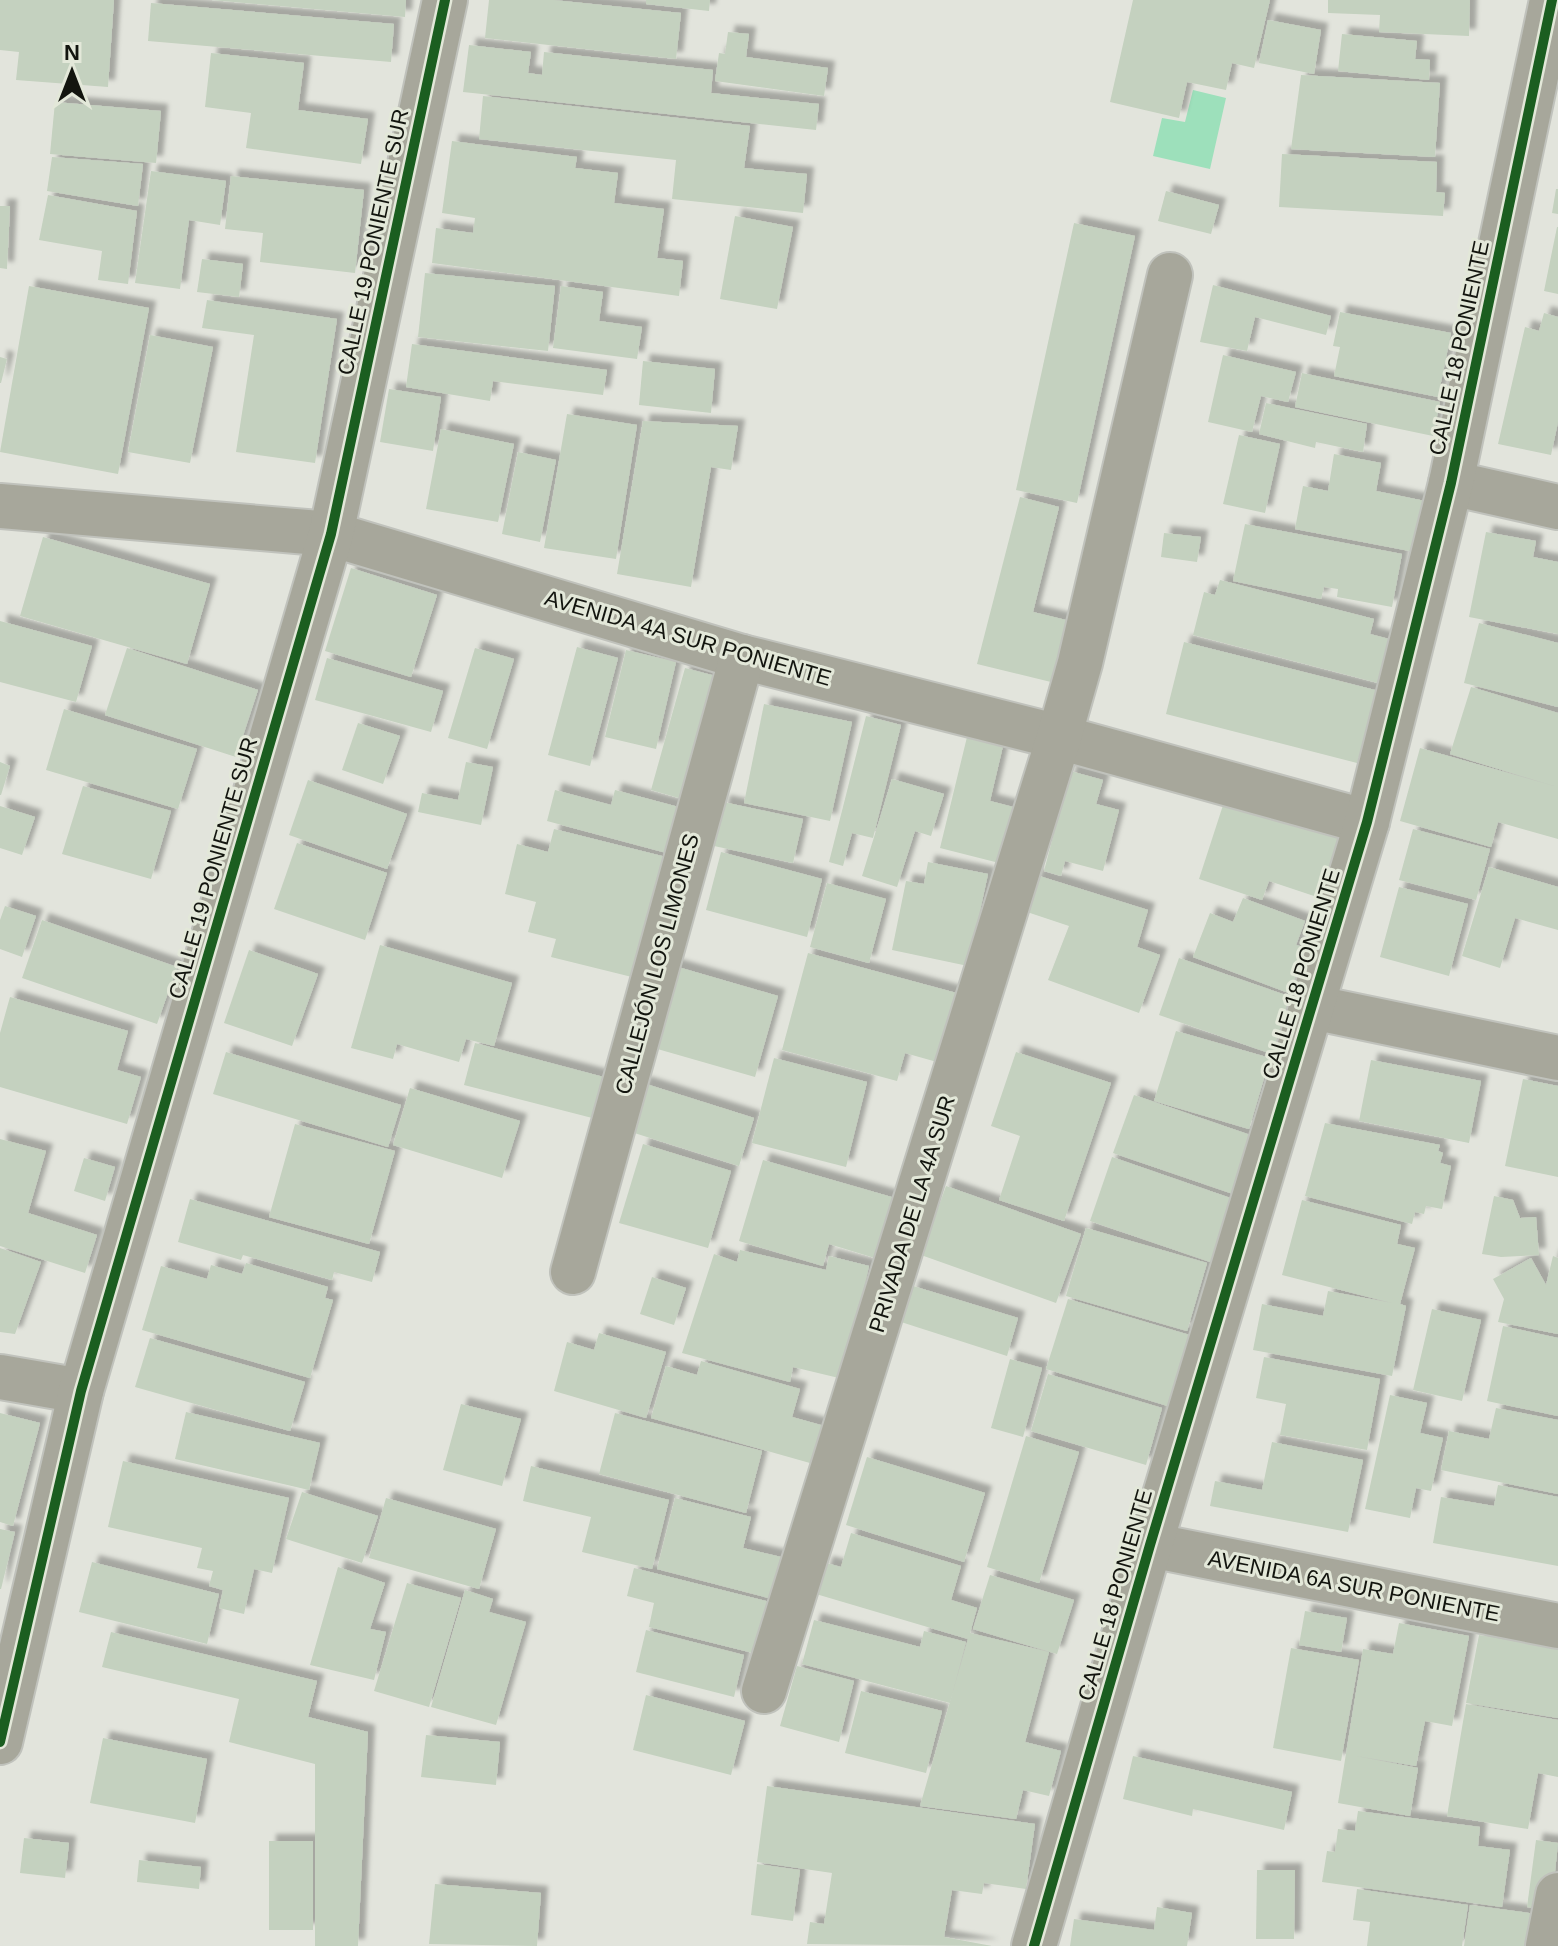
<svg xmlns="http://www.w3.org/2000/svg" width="1558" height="1946" font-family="Arial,sans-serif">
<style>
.water{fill:#9de0bb}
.building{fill:#c4d1bf;filter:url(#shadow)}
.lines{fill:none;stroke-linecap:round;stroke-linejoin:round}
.street-casing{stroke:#c0c2bc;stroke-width:48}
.street{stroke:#a7a79b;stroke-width:44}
.cycleway-casing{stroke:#e3e8d9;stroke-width:15}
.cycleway{stroke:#1b5e20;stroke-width:10}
.labels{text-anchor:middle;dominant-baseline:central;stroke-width:6;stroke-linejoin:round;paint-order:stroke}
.street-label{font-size:22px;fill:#13150f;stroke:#e3e8d9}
</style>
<defs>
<filter id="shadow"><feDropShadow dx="7" dy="-7" stdDeviation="2" flood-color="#0004"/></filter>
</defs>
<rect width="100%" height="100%" fill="#e2e4dc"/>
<polygon class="water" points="1193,90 1226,98 1210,169 1153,156 1162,118 1185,122"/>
<g class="building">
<polygon points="0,0 114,0 108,87 16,80 19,52 0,50"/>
<polygon points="212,0 406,0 405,17"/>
<polygon points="489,0 553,0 681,13 676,59 485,38"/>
<polygon points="646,0 710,0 709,11 646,4"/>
<polygon points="1133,0 1270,0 1254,68 1232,63 1226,90 1187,82 1179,118 1110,102"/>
<polygon points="1328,0 1470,0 1469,36 1379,32 1380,15 1328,13"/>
<polygon points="151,3 394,24 391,62 148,41"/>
<polygon points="1268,20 1321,30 1314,74 1259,63"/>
<polygon points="728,32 749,34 746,57 828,68 824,96 715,81 719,53 725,54"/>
<polygon points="1342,34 1417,41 1415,59 1430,60 1429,80 1338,71"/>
<polygon points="469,45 531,52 528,73 542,75 544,52 713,70 711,93 819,104 816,130 463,92"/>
<polygon points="211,53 304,63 298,110 368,119 361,164 246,148 251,113 205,107"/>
<polygon points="1301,75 1440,83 1435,157 1291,149"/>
<polygon points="483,96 750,126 744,168 807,174 803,213 672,199 676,160 479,139"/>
<polygon points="55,102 161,111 156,163 50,154"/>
<polygon points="452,141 577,157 575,168 618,173 614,203 664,209 657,258 683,261 679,296 432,263 436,228 473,233 475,218 442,213"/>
<polygon points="1282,154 1437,162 1436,192 1445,193 1443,216 1279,207"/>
<polygon points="52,157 143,164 138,206 47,191"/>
<polygon points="151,171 226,181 220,225 189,220 180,289 135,283"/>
<polygon points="231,176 364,190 355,273 260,262 263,233 225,229"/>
<polygon points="1556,189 1558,189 1558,214 1552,213"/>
<polygon points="1166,191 1219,205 1211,234 1158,221"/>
<polygon points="48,195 137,211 128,284 98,280 102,251 39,240"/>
<polygon points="0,206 10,206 7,269 0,268"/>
<polygon points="735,216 793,227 777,309 720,299"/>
<polygon points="1074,223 1135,236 1077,503 1016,490"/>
<polygon points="1557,227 1558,227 1558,294 1544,291"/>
<polygon points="202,259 243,264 239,297 197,292"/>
<polygon points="425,273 555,286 548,351 418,337"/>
<polygon points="1213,285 1331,316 1326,335 1255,317 1247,351 1200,342"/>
<polygon points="29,286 149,308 118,474 0,452"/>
<polygon points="561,286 603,292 599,321 642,327 637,359 553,348"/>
<polygon points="207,300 337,319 315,463 236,452 254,335 202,328"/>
<polygon points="1340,312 1451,333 1438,397 1334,376 1340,347 1333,346"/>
<polygon points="1544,313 1558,317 1558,422 1551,455 1498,444 1525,327 1539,331"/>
<polygon points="150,335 213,347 190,463 128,452"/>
<polygon points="412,344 607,370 603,395 493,381 490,401 406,387"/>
<polygon points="1223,355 1296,372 1288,402 1261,396 1252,432 1208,422"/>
<polygon points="0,357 7,359 1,383 0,383"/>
<polygon points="643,361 715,369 711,413 639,405"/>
<polygon points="1302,373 1440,402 1433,436 1295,407"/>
<polygon points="389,389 441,397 433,451 380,442"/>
<polygon points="1266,403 1367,424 1363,452 1316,442 1315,448 1259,434"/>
<polygon points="567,414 637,425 616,559 544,548"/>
<polygon points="643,421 738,426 731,470 711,467 691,587 617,574"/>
<polygon points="441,429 514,444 498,522 426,509"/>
<polygon points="1239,435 1280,444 1265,513 1223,504"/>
<polygon points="518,452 556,460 540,542 502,534"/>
<polygon points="1334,454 1381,463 1376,491 1425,501 1415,552 1295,529 1303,486 1328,491"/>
<polygon points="1020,497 1059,507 1033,612 1070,621 1055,683 977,664"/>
<polygon points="1245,524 1402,554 1392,607 1337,597 1338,589 1324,587 1321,599 1233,581"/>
<polygon points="1486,532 1536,541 1533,557 1558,562 1558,634 1469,617"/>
<polygon points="1164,533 1201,537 1197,562 1161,557"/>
<polygon points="43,537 210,584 187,664 20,616"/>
<polygon points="351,568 437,595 411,677 325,651"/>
<polygon points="1220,580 1374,619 1370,634 1389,639 1378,683 1193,635 1204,592 1215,595"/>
<polygon points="0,621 92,646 76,702 0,682"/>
<polygon points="1479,623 1558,643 1558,707 1464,683"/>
<polygon points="1184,642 1379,691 1357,763 1166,714"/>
<polygon points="577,647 618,658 590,766 548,755"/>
<polygon points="127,648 258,690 236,757 105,715"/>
<polygon points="475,648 514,659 487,749 448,738"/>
<polygon points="626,650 676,662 656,749 605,737"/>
<polygon points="327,658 443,691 431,732 315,700"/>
<polygon points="685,668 727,679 693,802 651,790"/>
<polygon points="1471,687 1558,713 1558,839 1498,822 1491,847 1400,821 1420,748 1554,786 1450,754"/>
<polygon points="764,704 852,722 830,821 744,803"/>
<polygon points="64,709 197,749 178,809 46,770"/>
<polygon points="866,716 901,725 873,838 852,833 843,866 829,862"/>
<polygon points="358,723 400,736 383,784 342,770"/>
<polygon points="967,737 1003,746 990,801 1017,808 1003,864 940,848"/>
<polygon points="0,762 10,766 1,795 0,795"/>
<polygon points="466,762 493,767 481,825 418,812 422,793 458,800"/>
<polygon points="1070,771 1103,780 1096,804 1119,810 1103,871 1065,861 1061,876 1044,871"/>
<polygon points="892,779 944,794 931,836 915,831 897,887 862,876"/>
<polygon points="308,780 407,814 387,869 289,835"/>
<polygon points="83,786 171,811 151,879 62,854"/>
<polygon points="555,790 611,805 615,790 686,809 674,855 547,821"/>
<polygon points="1226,796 1347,836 1326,900 1269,881 1262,900 1199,879"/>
<polygon points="723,802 803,819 793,863 714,846"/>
<polygon points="0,806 35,817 22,855 0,848"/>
<polygon points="554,829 670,858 640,979 551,957 556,939 528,932 536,902 505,894 517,844 548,852"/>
<polygon points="1413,829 1490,849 1476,900 1399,880"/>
<polygon points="297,843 387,873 365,940 274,909"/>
<polygon points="721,852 822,879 807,937 706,910"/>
<polygon points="928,862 988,874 968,966 892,950 906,881 924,884"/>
<polygon points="1489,867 1558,887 1558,930 1515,918 1500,968 1462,956"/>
<polygon points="1036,875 1148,910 1137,947 1160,955 1139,1013 1048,980 1069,926 1024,911"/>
<polygon points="827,883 886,899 869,963 810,947"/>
<polygon points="1399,887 1468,904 1449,976 1380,957"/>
<polygon points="1243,898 1305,921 1296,945 1311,949 1294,995 1193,957 1210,913 1233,922"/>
<polygon points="5,906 36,916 22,957 0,949 0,920"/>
<polygon points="42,920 177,967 157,1024 22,978"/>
<polygon points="380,945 512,983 494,1046 466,1039 459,1062 397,1044 393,1059 351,1048"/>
<polygon points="249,950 318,974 292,1046 224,1023"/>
<polygon points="808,953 964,995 944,1064 905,1053 897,1081 782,1050"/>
<polygon points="1179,958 1297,999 1278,1056 1159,1015"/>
<polygon points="671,965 778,996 755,1077 647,1046"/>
<polygon points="10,997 128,1031 117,1070 141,1077 127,1124 0,1087 0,1033"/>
<polygon points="1176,1031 1270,1058 1249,1129 1154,1101"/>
<polygon points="475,1043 611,1079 600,1120 464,1085"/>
<polygon points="226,1052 401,1105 388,1147 213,1094"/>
<polygon points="1016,1052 1111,1083 1064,1221 999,1200 1020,1136 991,1126"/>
<polygon points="774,1058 867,1082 846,1167 752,1143"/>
<polygon points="1371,1060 1481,1081 1469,1143 1359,1121"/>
<polygon points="1523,1079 1558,1086 1558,1177 1505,1166"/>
<polygon points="643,1083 754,1118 739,1166 628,1131"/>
<polygon points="410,1088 520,1121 502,1178 393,1145"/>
<polygon points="1134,1095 1259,1138 1239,1196 1113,1153"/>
<polygon points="1325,1123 1440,1145 1438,1151 1443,1153 1440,1163 1451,1166 1442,1209 1426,1206 1424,1214 1415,1212 1412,1224 1305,1196"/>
<polygon points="295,1124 395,1151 369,1244 269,1217"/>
<polygon points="0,1139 46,1151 28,1213 97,1235 85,1273 0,1246"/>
<polygon points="643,1144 731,1171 708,1248 619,1223"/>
<polygon points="1112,1157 1239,1201 1216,1264 1090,1221"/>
<polygon points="84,1158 115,1167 105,1201 74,1191"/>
<polygon points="763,1160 895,1198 878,1259 829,1244 823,1266 739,1241"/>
<polygon points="946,1186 1081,1234 1056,1303 921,1255"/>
<polygon points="1494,1196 1513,1200 1520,1218 1536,1217 1539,1255 1501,1257 1482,1254"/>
<polygon points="190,1199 380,1252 372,1282 334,1272 332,1280 243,1255 241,1260 178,1242"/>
<polygon points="1302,1200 1401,1225 1397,1244 1415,1248 1400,1304 1406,1306 1392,1376 1253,1350 1262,1304 1323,1316 1328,1291 1392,1303 1282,1275"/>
<polygon points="1086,1228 1207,1263 1187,1331 1066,1296"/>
<polygon points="0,1248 41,1262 15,1334 0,1332"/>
<polygon points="740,1250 826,1270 829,1256 869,1266 843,1379 793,1367 790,1382 682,1353 714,1254 737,1262"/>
<polygon points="1553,1256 1558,1258 1558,1334 1498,1322 1504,1299 1493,1279 1531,1258 1546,1285"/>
<polygon points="246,1263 328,1287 325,1298 333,1300 310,1378 142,1330 161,1266 207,1279 211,1265 242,1274"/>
<polygon points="652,1277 686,1288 674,1325 640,1314"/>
<polygon points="913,1286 1018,1318 1007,1356 901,1322"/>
<polygon points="1068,1299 1193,1336 1171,1407 1046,1369"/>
<polygon points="1432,1309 1481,1320 1462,1401 1413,1390"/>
<polygon points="1503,1326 1558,1338 1558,1416 1487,1401"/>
<polygon points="599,1333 666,1352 646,1418 554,1391 567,1342 594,1350"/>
<polygon points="150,1338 305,1382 290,1431 135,1387"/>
<polygon points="1264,1357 1380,1379 1367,1450 1280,1435 1286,1404 1256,1398"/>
<polygon points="1010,1359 1042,1368 1023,1437 991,1428"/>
<polygon points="701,1361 800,1389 792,1417 828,1427 817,1465 651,1418 666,1366 697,1375"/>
<polygon points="1048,1374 1162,1408 1146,1465 1031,1431"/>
<polygon points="1390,1395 1427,1403 1420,1433 1443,1438 1431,1491 1416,1488 1410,1518 1365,1509"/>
<polygon points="461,1404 521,1419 502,1486 443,1470"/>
<polygon points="1496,1408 1558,1420 1558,1494 1441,1470 1449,1431 1489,1439"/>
<polygon points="186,1412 320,1443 309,1490 175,1459"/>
<polygon points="0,1413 40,1423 13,1526 0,1522"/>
<polygon points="615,1413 762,1451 746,1513 599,1474"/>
<polygon points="1026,1436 1079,1452 1039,1583 987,1567"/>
<polygon points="1272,1442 1363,1460 1348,1532 1210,1506 1215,1481 1262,1490"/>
<polygon points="867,1457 985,1493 964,1562 846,1525"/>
<polygon points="123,1461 289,1498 272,1573 254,1569 244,1614 219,1608 223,1590 209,1586 213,1571 197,1568 202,1548 108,1527"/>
<polygon points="531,1466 669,1500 652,1569 582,1552 591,1517 523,1501"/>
<polygon points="1498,1485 1558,1497 1558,1566 1433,1543 1441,1497 1494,1506"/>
<polygon points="302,1492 378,1516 362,1563 286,1539"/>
<polygon points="386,1498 496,1529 479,1589 369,1558"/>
<polygon points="675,1498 751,1517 743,1548 794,1560 784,1602 657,1569"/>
<polygon points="0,1529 15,1532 1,1589 0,1589"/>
<polygon points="851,1533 961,1566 951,1600 977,1608 970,1633 1049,1652 1025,1742 1061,1751 1049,1796 1023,1790 1016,1819 920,1806 968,1639 816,1594 826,1563 841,1567"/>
<polygon points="92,1562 219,1594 207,1644 79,1612"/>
<polygon points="338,1567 385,1583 370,1629 386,1632 374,1680 310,1665"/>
<polygon points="634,1568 774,1603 761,1655 649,1627 654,1603 627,1596"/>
<polygon points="990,1575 1074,1600 1057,1654 973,1629"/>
<polygon points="407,1583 461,1598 429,1707 374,1691"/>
<polygon points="465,1590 493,1599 489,1612 526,1622 496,1725 431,1707"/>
<polygon points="1305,1611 1347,1618 1341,1652 1299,1645"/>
<polygon points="814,1620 920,1647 924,1631 966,1642 950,1703 802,1664"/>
<polygon points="1399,1623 1469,1636 1452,1726 1425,1721 1416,1766 1356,1756 1418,1768 1410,1816 1338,1803 1363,1649 1393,1654"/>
<polygon points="646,1630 744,1655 734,1697 636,1672"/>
<polygon points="111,1632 317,1681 308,1717 368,1732 358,1946 315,1946 315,1764 229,1742 239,1699 102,1667"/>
<polygon points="1479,1635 1558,1649 1558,1718 1466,1703"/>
<polygon points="1291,1648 1359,1660 1341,1761 1273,1748"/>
<polygon points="797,1666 854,1681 839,1742 780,1726"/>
<polygon points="861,1691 942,1711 926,1773 845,1753"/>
<polygon points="646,1695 745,1721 731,1775 633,1750"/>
<polygon points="1466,1704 1558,1720 1558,1777 1538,1773 1528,1829 1447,1816"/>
<polygon points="426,1735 500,1742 496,1785 421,1777"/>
<polygon points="103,1738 207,1759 195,1823 90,1803"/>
<polygon points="1133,1756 1292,1792 1284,1830 1193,1809 1192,1816 1123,1799"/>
<polygon points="767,1786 1035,1824 1026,1889 984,1883 982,1894 952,1890 944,1937 992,1946 807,1944 810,1922 824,1924 832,1873 757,1862"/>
<polygon points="1358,1811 1480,1827 1478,1846 1510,1850 1502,1907 1322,1882 1327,1851 1335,1852 1338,1829 1355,1831"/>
<polygon points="24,1838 69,1843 65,1878 20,1873"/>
<polygon points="1536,1840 1558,1843 1551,1910 1527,1907"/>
<rect x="269" y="1841" width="44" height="89"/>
<polygon points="139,1860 201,1867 199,1889 137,1882"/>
<polygon points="757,1864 800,1870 793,1921 751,1915"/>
<polygon points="1257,1870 1295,1870 1294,1939 1256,1939"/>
<polygon points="435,1884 541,1893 537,1946 429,1944"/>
<polygon points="1357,1889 1468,1905 1462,1946 1367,1946 1370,1922 1353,1920"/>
<polygon points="1470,1905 1544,1915 1540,1946 1464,1946"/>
<polygon points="1157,1907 1192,1913 1187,1946 1070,1946 1074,1919 1154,1930"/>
</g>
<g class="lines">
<defs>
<g id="street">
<polyline points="1451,483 1558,507"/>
<polyline points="0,506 331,534 742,657 1059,737 1367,822"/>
<polyline points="1312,1007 1558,1058"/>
<polyline points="573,1272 742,657"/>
<polyline points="0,1377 81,1391"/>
<polyline points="1150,1545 1558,1626"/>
<polyline points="764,1691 1059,737 1080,663 1170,275"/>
<polyline points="0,1742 81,1391 331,534 445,0"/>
<polyline points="1034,1946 1150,1545 1367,822 1451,483 1552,0"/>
<polyline points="1548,1946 1558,1895"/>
</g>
</defs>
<use href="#street" class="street-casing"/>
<use href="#street" class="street"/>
<defs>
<g id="cycleway">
<polyline points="0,1742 81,1391 331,534 445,0"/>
<polyline points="1034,1946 1150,1545 1367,822 1451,483 1552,0"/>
</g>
</defs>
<use href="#cycleway" class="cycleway-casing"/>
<use href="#cycleway" class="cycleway"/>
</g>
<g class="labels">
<g class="street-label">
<text transform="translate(373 242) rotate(-78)">CALLE 19 PONIENTE SUR</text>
<text transform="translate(1459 348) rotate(-78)">CALLE 18 PONIENTE</text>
<text transform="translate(688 638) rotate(16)">AVENIDA 4A SUR PONIENTE</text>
<text transform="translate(213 868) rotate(-74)">CALLE 19 PONIENTE SUR</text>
<text transform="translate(657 964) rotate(-75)">CALLEJÓN LOS LIMONES</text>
<text transform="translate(1301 974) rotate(-73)">CALLE 18 PONIENTE</text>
<text transform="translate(912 1214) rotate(-73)">PRIVADA DE LA 4A SUR</text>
<text transform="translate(1354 1586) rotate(11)">AVENIDA 6A SUR PONIENTE</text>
<text transform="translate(1115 1595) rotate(-74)">CALLE 18 PONIENTE</text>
</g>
</g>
<g transform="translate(72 72)" stroke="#e3e8d9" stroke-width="6" paint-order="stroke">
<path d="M0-6L14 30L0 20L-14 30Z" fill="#13150f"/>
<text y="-12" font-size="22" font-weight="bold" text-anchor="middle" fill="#13150f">N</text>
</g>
</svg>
